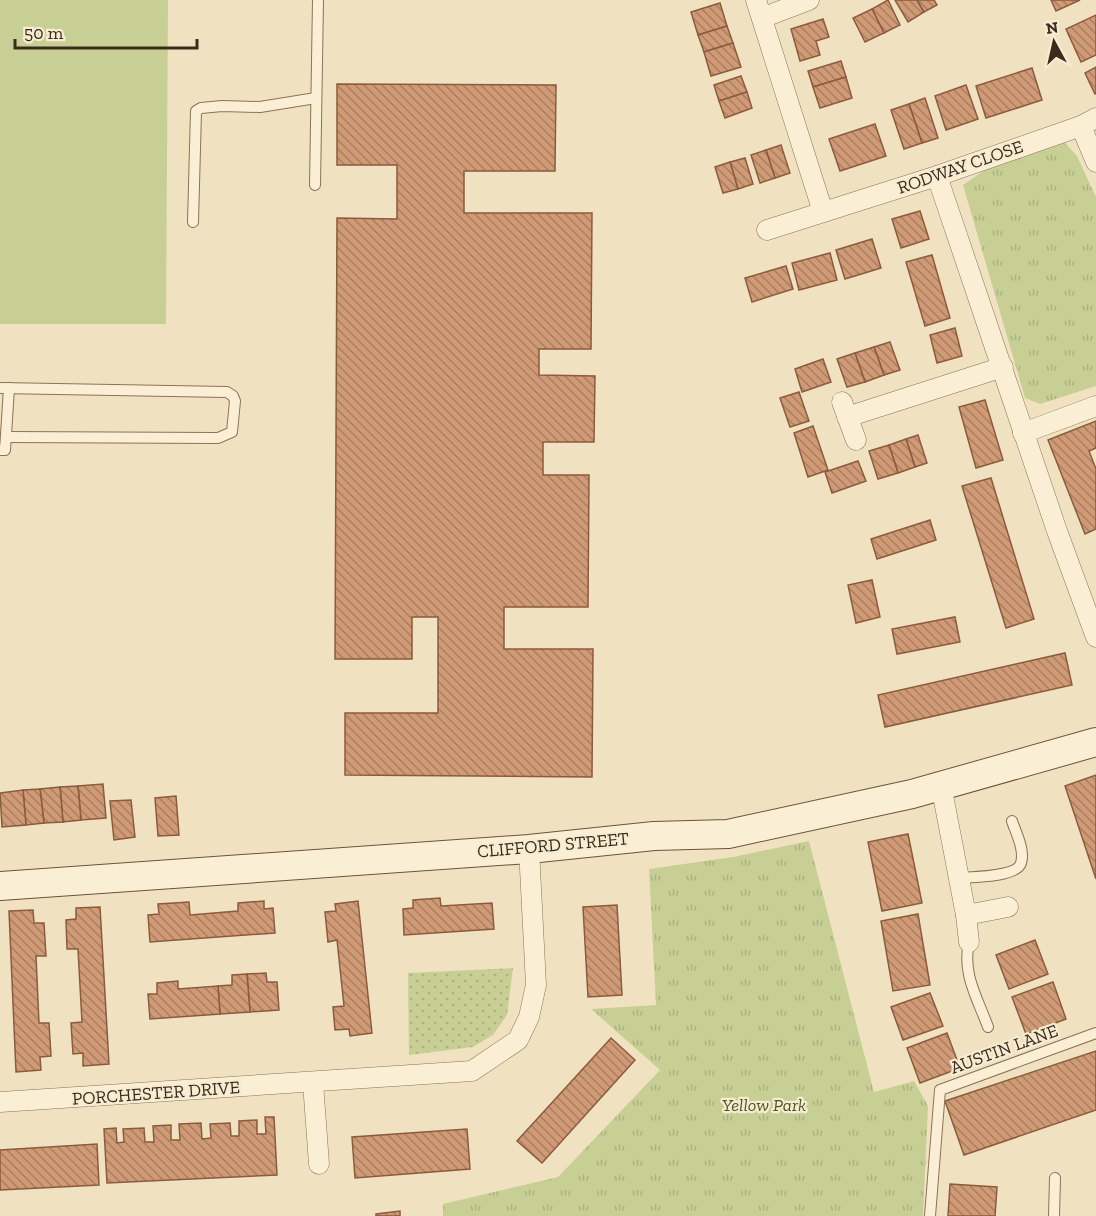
<svg xmlns="http://www.w3.org/2000/svg" width="1096" height="1216" font-family="'Zilla Slab',serif">
<style>
.grass{fill:url(#grass-dots)}
.park{fill:url(#park-tufts)}
.garden{fill:#c8cf95}
.building{fill:url(#building-back-hatch);stroke:#8b5b3d;stroke-width:1.5}
.lines{fill:none;stroke-linecap:round;stroke-linejoin:round}
.service-casing{stroke:#8a7258;stroke-width:12}
.minor-casing{stroke:#8a7258;stroke-width:21}
.secondary-casing{stroke:#6c533b;stroke-width:30}
.service{stroke:#faefd5;stroke-width:10}
.minor{stroke:#faefd5;stroke-width:20}
.secondary{stroke:#faefd5;stroke-width:28}
.labels{text-anchor:middle;dominant-baseline:central;stroke-width:4.5;stroke-linejoin:round;paint-order:stroke}
.street-label{font-size:18px;fill:#3a2b1d;stroke:#f7ecd1}
.park-label{font-size:18px;font-style:italic;fill:#4a5723;stroke:#f7ecd1}
</style>
<defs>
<pattern id="grass-dots" width="8" height="8" patternUnits="userSpaceOnUse" patternTransform="scale(1.5)"><rect width="8" height="8" fill="#c8cf95"/><path d="M2 2h.1M6 6h.1" fill="none" stroke="#adb280" stroke-width="1.8" stroke-linecap="round"/></pattern>
<pattern id="park-tufts" width="24" height="20" patternUnits="userSpaceOnUse" patternTransform="scale(1.5)"><rect width="24" height="20" fill="#c8cf95"/><path d="M3 7l-1-3M5 7V3M7 7l1-3M15 17l-1-3M17 17v-4M19 17l1-3" fill="none" stroke="#adb280"/></pattern>
<pattern id="building-back-hatch" width="6" height="6" patternUnits="userSpaceOnUse" patternTransform="scale(1.5)"><rect width="6" height="6" fill="#d09a76"/><path d="M-1 5l2 2M0 0l6 6M5-1l2 2" fill="none" stroke="#aa7e60"/></pattern>
</defs>
<rect width="100%" height="100%" fill="#f0e2c1"/>
<polygon class="grass" points="513,968 507,1015 493,1035 473,1047 409,1055 408,973"/>
<g class="park">
<polygon points="1064,142 1077,156 1096,197 1096,386 1040,404 1025,398 963,185 986,169"/>
<polygon points="809,841 874,1092 914,1081 928,1106 923,1216 443,1216 443,1204 558,1177 660,1070 591,1009 656,1005 649,869 733,857"/>
</g>
<polygon class="garden" points="0,0 168,0 166,324 0,324"/>
<g class="building">
<polygon points="888,0 900,25 884,33 872,9"/>
<polygon points="895,0 917,0 924,12 908,22"/>
<polygon points="917,0 934,0 937,5 924,12"/>
<polygon points="1051,0 1080,0 1056,11"/>
<polygon points="720,3 727,26 698,35 691,12"/>
<polygon points="872,9 884,33 865,42 853,18"/>
<polygon points="1096,15 1096,55 1081,62 1066,29"/>
<polygon points="823,19 829,37 816,41 820,55 800,61 791,29"/>
<polygon points="727,26 733,43 704,52 698,35"/>
<polygon points="733,43 741,67 711,76 704,52"/>
<polygon points="841,61 846,77 813,87 808,71"/>
<polygon points="1096,67 1096,93 1095,94 1085,73"/>
<polygon points="1032,68 1042,100 986,118 976,86"/>
<polygon points="741,76 747,92 719,101 714,85"/>
<polygon points="846,77 852,98 820,108 813,87"/>
<polygon points="337,84 556,85 555,171 464,171 464,213 592,213 591,349 539,349 539,375 595,376 594,442 543,442 543,475 589,475 588,607 504,607 504,649 593,649 592,777 345,775 345,713 438,713 438,617 412,617 412,659 335,659 337,218 397,219 397,165 337,165"/>
<polygon points="966,85 978,119 946,130 935,96"/>
<polygon points="747,92 752,108 725,118 719,101"/>
<polygon points="925,98 938,138 922,143 909,104"/>
<polygon points="909,104 922,143 904,149 891,110"/>
<polygon points="875,124 886,156 840,171 829,139"/>
<polygon points="781,145 790,173 775,178 766,150"/>
<polygon points="766,150 775,178 760,183 751,155"/>
<polygon points="745,158 753,184 738,189 730,162"/>
<polygon points="730,162 738,189 723,193 715,167"/>
<polygon points="920,211 929,239 901,248 892,219"/>
<polygon points="872,239 881,268 845,279 836,250"/>
<polygon points="830,253 837,280 799,290 792,263"/>
<polygon points="932,255 950,318 925,326 906,262"/>
<polygon points="786,266 793,289 752,302 745,278"/>
<polygon points="955,328 962,356 937,363 930,335"/>
<polygon points="890,342 900,370 884,375 874,347"/>
<polygon points="874,347 884,375 865,382 855,353"/>
<polygon points="855,353 865,382 847,387 837,359"/>
<polygon points="823,359 831,382 802,392 795,369"/>
<polygon points="799,392 809,421 790,427 780,398"/>
<polygon points="985,400 1003,460 976,468 959,407"/>
<polygon points="1096,421 1096,448 1089,451 1096,469 1096,529 1085,534 1048,440"/>
<polygon points="813,426 828,470 808,477 794,433"/>
<polygon points="918,435 927,463 915,467 906,439"/>
<polygon points="906,439 915,467 898,473 889,445"/>
<polygon points="889,445 898,473 878,479 869,451"/>
<polygon points="858,461 866,481 832,493 825,472"/>
<polygon points="991,478 1034,619 1006,628 962,486"/>
<polygon points="930,520 936,540 877,559 871,539"/>
<polygon points="872,580 880,617 856,623 848,585"/>
<polygon points="955,617 960,642 897,654 892,629"/>
<polygon points="1065,653 1072,685 885,727 878,695"/>
<polygon points="1096,775 1096,879 1065,786"/>
<polygon points="103,784 106,818 81,820 78,786"/>
<polygon points="78,786 81,820 63,822 60,787"/>
<polygon points="60,787 63,822 44,823 40,789"/>
<polygon points="40,789 44,823 26,825 23,790"/>
<polygon points="23,790 26,825 2,827 0,793"/>
<polygon points="176,796 179,835 158,836 155,798"/>
<polygon points="131,800 135,837 114,840 110,801"/>
<polygon points="908,834 922,903 882,911 868,842"/>
<polygon points="440,898 441,906 492,903 494,929 404,935 403,909 413,908 413,900"/>
<polygon points="264,901 264,909 273,908 275,933 150,942 148,915 159,914 158,904 189,902 190,915 238,911 238,903"/>
<polygon points="358,901 372,1033 350,1036 349,1029 335,1030 333,1007 344,1006 337,940 328,942 325,912 336,911 335,904"/>
<polygon points="617,905 622,995 588,997 583,907"/>
<polygon points="100,907 109,1064 83,1066 83,1053 73,1054 71,1023 82,1022 78,949 67,949 66,920 76,919 76,908"/>
<polygon points="33,910 34,923 44,923 46,956 36,956 39,1023 49,1023 51,1056 40,1057 41,1070 16,1072 9,911"/>
<polygon points="918,914 930,985 893,991 881,921"/>
<polygon points="1035,940 1048,974 1009,989 996,955"/>
<polygon points="266,973 267,982 277,982 279,1010 250,1012 247,974"/>
<polygon points="247,974 250,1012 220,1014 218,986 232,985 232,975"/>
<polygon points="178,981 178,989 218,986 220,1014 150,1019 148,994 157,994 157,983"/>
<polygon points="1053,982 1066,1019 1026,1034 1012,997"/>
<polygon points="930,993 943,1026 903,1040 891,1007"/>
<polygon points="947,1033 960,1068 920,1083 907,1048"/>
<polygon points="611,1038 635,1060 542,1163 517,1141"/>
<polygon points="1096,1051 1096,1110 964,1155 945,1101"/>
<polygon points="265,1117 274,1117 277,1175 107,1183 104,1129 116,1128 117,1143 124,1142 123,1129 144,1128 145,1142 154,1142 153,1126 171,1125 171,1140 180,1140 179,1124 201,1123 202,1139 211,1138 210,1124 230,1123 231,1136 239,1136 239,1121 257,1120 257,1134 266,1134"/>
<polygon points="467,1129 470,1169 355,1178 352,1137"/>
<polygon points="97,1144 99,1185 0,1190 0,1150"/>
<polygon points="950,1184 997,1187 995,1216 948,1216"/>
<polygon points="400,1211 400,1216 376,1216 376,1214"/>
</g>
<g class="lines">
<defs>
<g id="service">
<polyline points="315,185 318,0"/>
<polyline points="193,222 196,111 201,108 222,106 260,107 316,98"/>
<polyline points="0,388 227,392 233,396 235,401 232,432 218,438 6,437"/>
<polyline points="0,450 5,450 9,388"/>
<path d="M959,878C973,877 1017,877 1021,863C1025,850 1016,833 1012,821"/>
<path d="M969,942C962,974 977,997 988,1027"/>
<polyline points="930,1216 940,1090 1096,1033"/>
<polyline points="1054,1216 1055,1178"/>
</g>
<g id="minor">
<polyline points="756,0 823,212"/>
<polyline points="762,18 809,0"/>
<polyline points="1081,126 1096,162"/>
<polyline points="937,176 1057,531 1096,637"/>
<polyline points="767,230 937,176 1081,126 1096,118"/>
<polyline points="842,402 856,440"/>
<polyline points="847,417 1003,367"/>
<polyline points="1023,433 1096,406"/>
<polyline points="941,785 966,915 969,942"/>
<polyline points="966,915 1008,907"/>
<polyline points="313,1083 319,1164"/>
<polyline points="0,1102 472,1071 518,1040 529,1017 536,985 529,849"/>
</g>
<polyline id="secondary" points="0,886 529,849 654,836 728,834 912,794 1096,742"/>
</defs>
<use href="#service" class="service-casing"/>
<use href="#minor" class="minor-casing"/>
<use href="#secondary" class="secondary-casing"/>
<use href="#service" class="service"/>
<use href="#minor" class="minor"/>
<use href="#secondary" class="secondary"/>
</g>
<g class="labels">
<g class="street-label">
<text transform="translate(960 167) rotate(-19)">RODWAY CLOSE</text>
<text transform="translate(553 845) rotate(-5)">CLIFFORD STREET</text>
<text transform="translate(1004 1049) rotate(-20)">AUSTIN LANE</text>
<text transform="translate(156 1093) rotate(-4)">PORCHESTER DRIVE</text>
</g>
<g class="park-label">
<text x="764" y="1105">Yellow Park</text>
</g>
</g>
<g transform="translate(1054 42) rotate(352)" stroke="#f7ecd1" stroke-width="4.5" paint-order="stroke">
<path d="M0-4.5L10 22L0 15L-10 22Z" fill="#3a2b1d"/>
<text y="-9" font-size="16" font-weight="bold" text-anchor="middle" fill="#3a2b1d">N</text>
</g>
<path d="M15 39v9h182v-9" fill="none" stroke="#3a2b1d" stroke-width="3"/>
<text x="24" y="39" font-size="18" fill="#3a2b1d" stroke="#f7ecd1" stroke-width="4.5" paint-order="stroke">50 m</text>
</svg>
